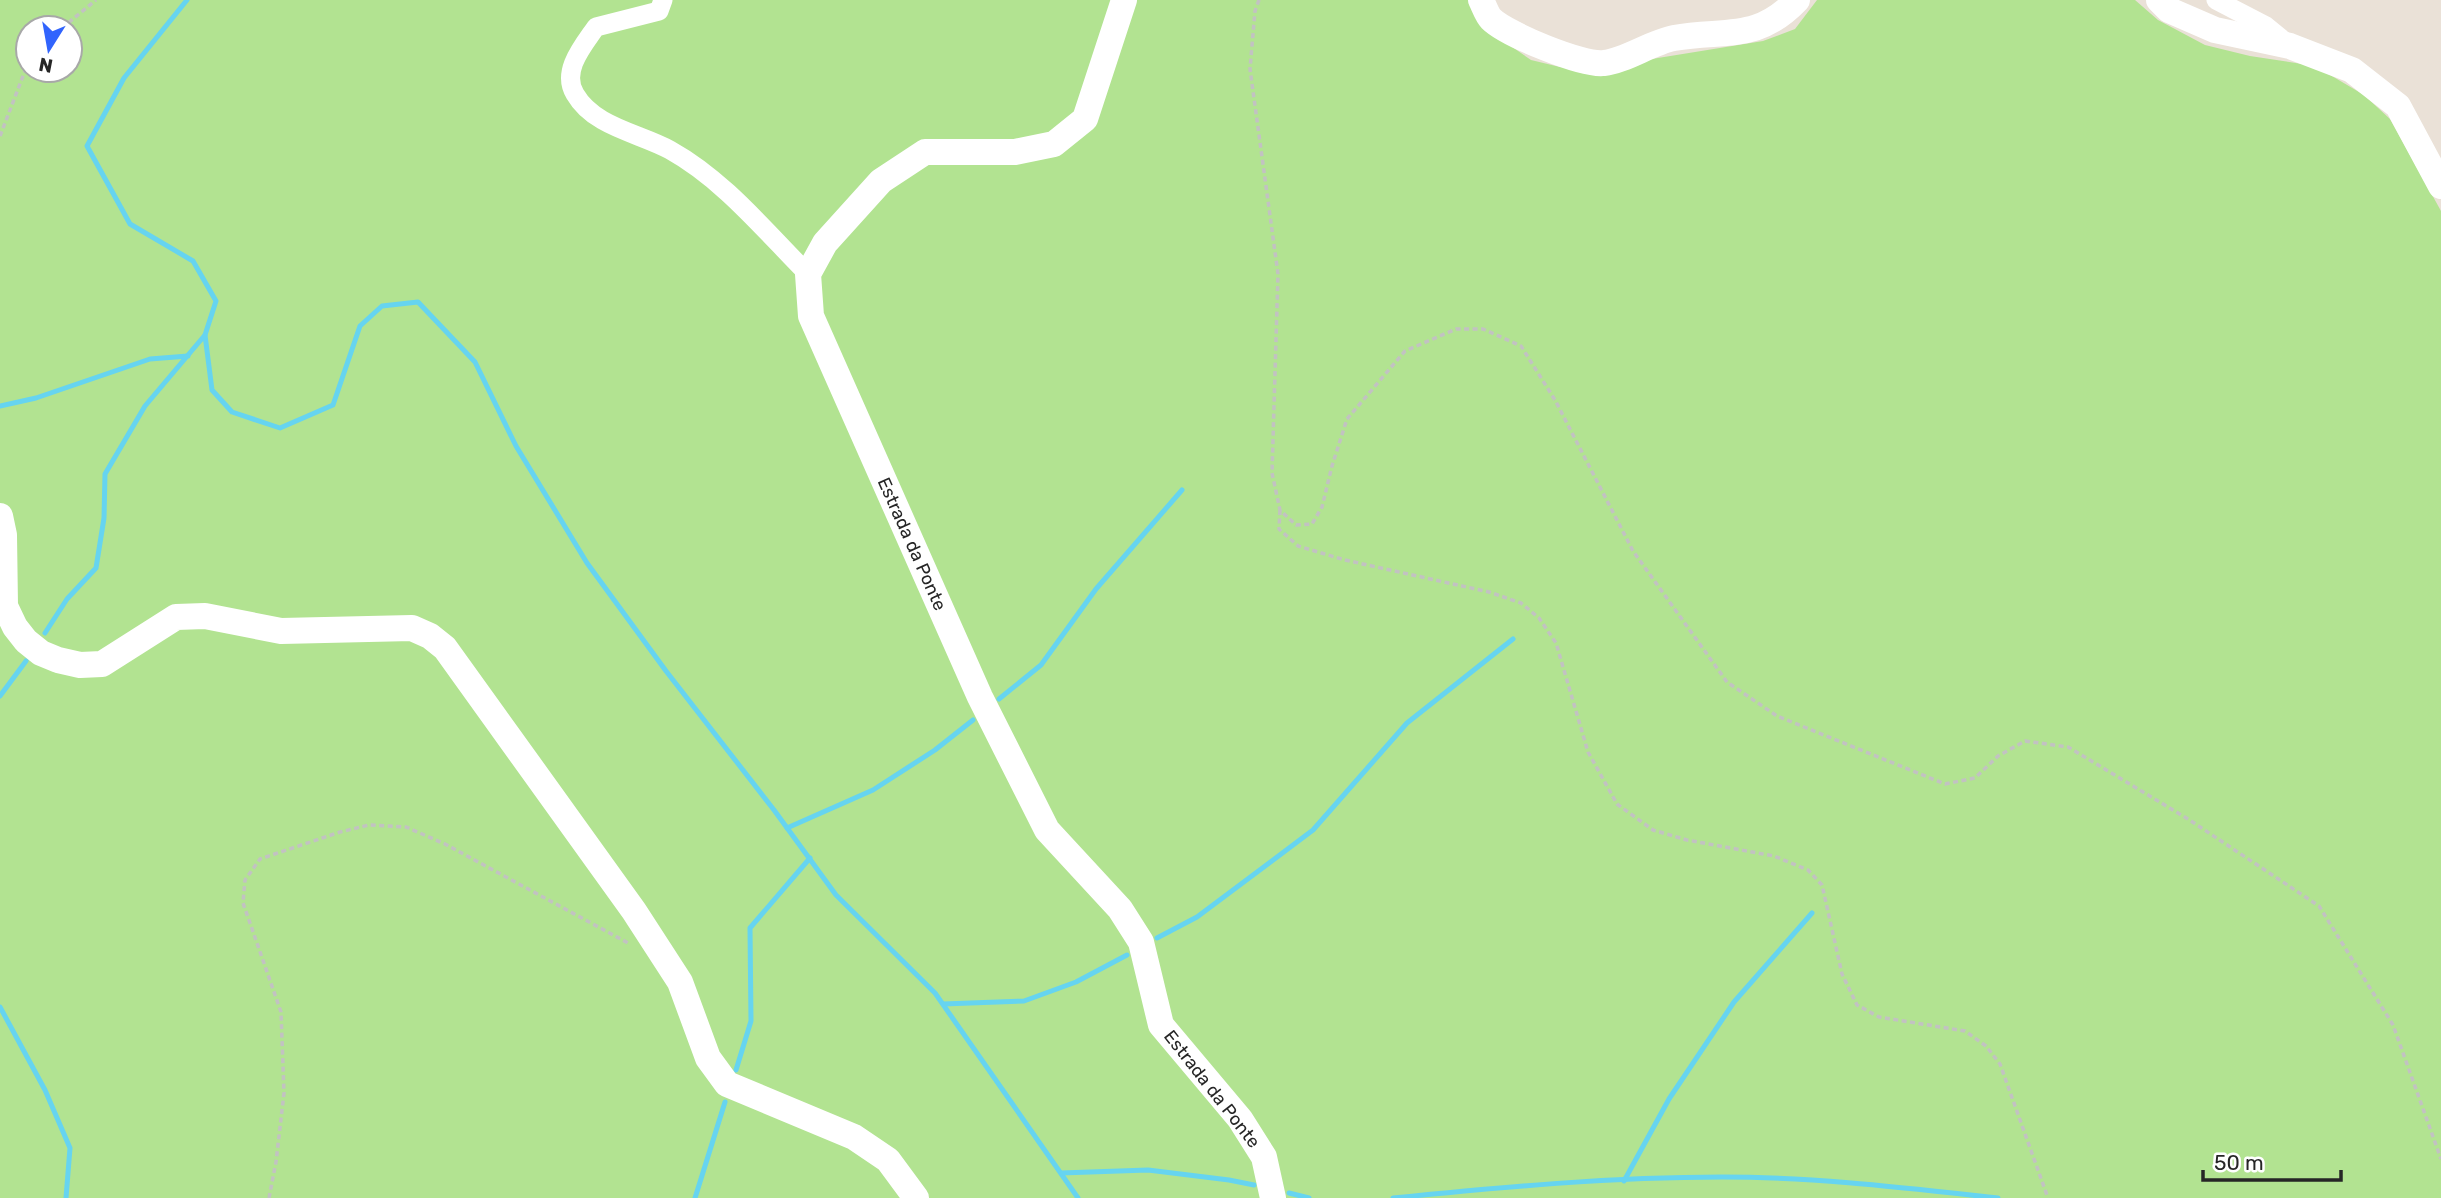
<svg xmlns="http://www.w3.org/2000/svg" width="2441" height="1198" font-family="Rubik,sans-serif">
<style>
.green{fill:#b2e391;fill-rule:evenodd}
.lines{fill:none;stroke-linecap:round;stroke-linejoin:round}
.stream{stroke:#66d4f0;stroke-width:5}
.path{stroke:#c2c2c2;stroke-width:3.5;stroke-dasharray:5 3.5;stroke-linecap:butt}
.street{stroke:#fff;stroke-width:19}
.secondary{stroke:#fff;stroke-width:26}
.labels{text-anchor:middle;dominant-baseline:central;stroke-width:5;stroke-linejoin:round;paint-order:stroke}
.street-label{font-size:18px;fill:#262626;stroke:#fff}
</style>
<rect width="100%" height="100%" fill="#eae1d7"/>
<path class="green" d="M0,0H1468L1482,26L1531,60L1560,67L1590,69L1763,41L1795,29L1817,0H2135L2158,20L2205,45L2250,56L2315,66L2364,95L2390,119L2441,211V1198H0ZM28,28H70V70H28Z"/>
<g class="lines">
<g class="stream">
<polyline points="205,335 212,390 232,412 280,428 333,405 360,326 382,306 418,302 475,362 516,446 587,563 666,671 774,810 836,895 935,993 1078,1198"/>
<polyline points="0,406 36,398 150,359 188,356"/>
<polyline points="45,633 67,599 96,568 104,518 105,474 145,406 205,335 216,301 193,261 130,224 87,146 124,78 187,0"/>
<polyline points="0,696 26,661"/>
<polyline points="999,699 1041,665 1096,589 1182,490"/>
<polyline points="787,828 873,790 935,750 973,720"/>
<polyline points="1157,938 1197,917 1313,830 1407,723 1513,639"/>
<polyline points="943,1004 1024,1001 1076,982 1127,955"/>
<polyline points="0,1007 45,1090 70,1148 66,1198"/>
<polyline points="736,1070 751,1021 750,928 810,858"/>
<polyline points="1061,1173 1148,1170 1229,1180 1254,1185"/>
<polyline points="1624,1181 1669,1099 1734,1002 1812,913"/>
<polyline points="1289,1193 1309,1198"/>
<polyline points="695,1198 725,1102"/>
<path d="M1393,1198C1502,1187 1612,1177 1722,1177C1814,1177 1906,1188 1998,1198"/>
</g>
<g class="path">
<polyline points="1259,0 1255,11 1250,69 1278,274 1272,473 1280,510 1296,525 1312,524 1322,507 1332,466 1347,419 1405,351 1456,329 1483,329 1521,346 1555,400 1633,551 1727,682 1777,716 1945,784 1975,778 1998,756 2025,741 2068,747 2188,819 2319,906 2393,1025 2441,1159"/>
<polyline points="62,28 96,0"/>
<polyline points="0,136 28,63"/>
<polyline points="1280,510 1279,529 1298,546 1345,560 1489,592 1521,603 1539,618 1556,643 1588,752 1617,804 1653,830 1687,840 1774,856 1808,870 1822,885 1842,974 1857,1005 1879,1017 1965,1031 1986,1046 2000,1064 2048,1198"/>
<polyline points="269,1198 276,1162 284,1093 281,1012 243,903 245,880 260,859 340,832 369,825 406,827 445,844 628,943"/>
</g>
<g class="street">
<path d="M663,0L659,11L596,27C583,46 561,71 575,94C594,127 639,133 670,150C724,180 765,231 808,274"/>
<polyline points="2216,0 2266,26 2289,45"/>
</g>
<g class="secondary">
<polyline points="1124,0 1085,119 1054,144 1015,152 925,152 881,181 825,243 808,274 811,316 980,697 1047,830 1120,909 1141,942 1161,1025 1240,1119 1264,1157 1273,1198"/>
<path d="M1481,0C1484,6 1487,15 1491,19C1506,34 1583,66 1604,63C1625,61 1652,42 1674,38C1726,29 1757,42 1797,0"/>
<polyline points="2159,0 2169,10 2215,30 2290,46 2352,70 2398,106 2441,186"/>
<polyline points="0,516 4,535 5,606 15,627 26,641 41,653 58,660 80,665 102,664 176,617 205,616 281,631 412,628 430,636 445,648 634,911 680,982 708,1058 727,1084 854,1137 888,1160 916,1198"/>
</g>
</g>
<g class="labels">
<g class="street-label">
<text transform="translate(912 544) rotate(66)">Estrada da Ponte</text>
<text transform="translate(1212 1089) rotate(52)">Estrada da Ponte</text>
</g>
</g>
<g transform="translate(49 49) rotate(191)"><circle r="33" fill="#ffffff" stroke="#a8a8a8" stroke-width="2"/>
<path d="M0-5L12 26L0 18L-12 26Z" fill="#3164fd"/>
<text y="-10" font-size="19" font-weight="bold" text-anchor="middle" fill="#262626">N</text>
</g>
<path d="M2203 1170v10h138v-10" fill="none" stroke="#262626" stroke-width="3.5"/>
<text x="2214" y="1170" font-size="21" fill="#262626" stroke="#ffffff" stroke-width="5" paint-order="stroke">50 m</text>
</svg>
